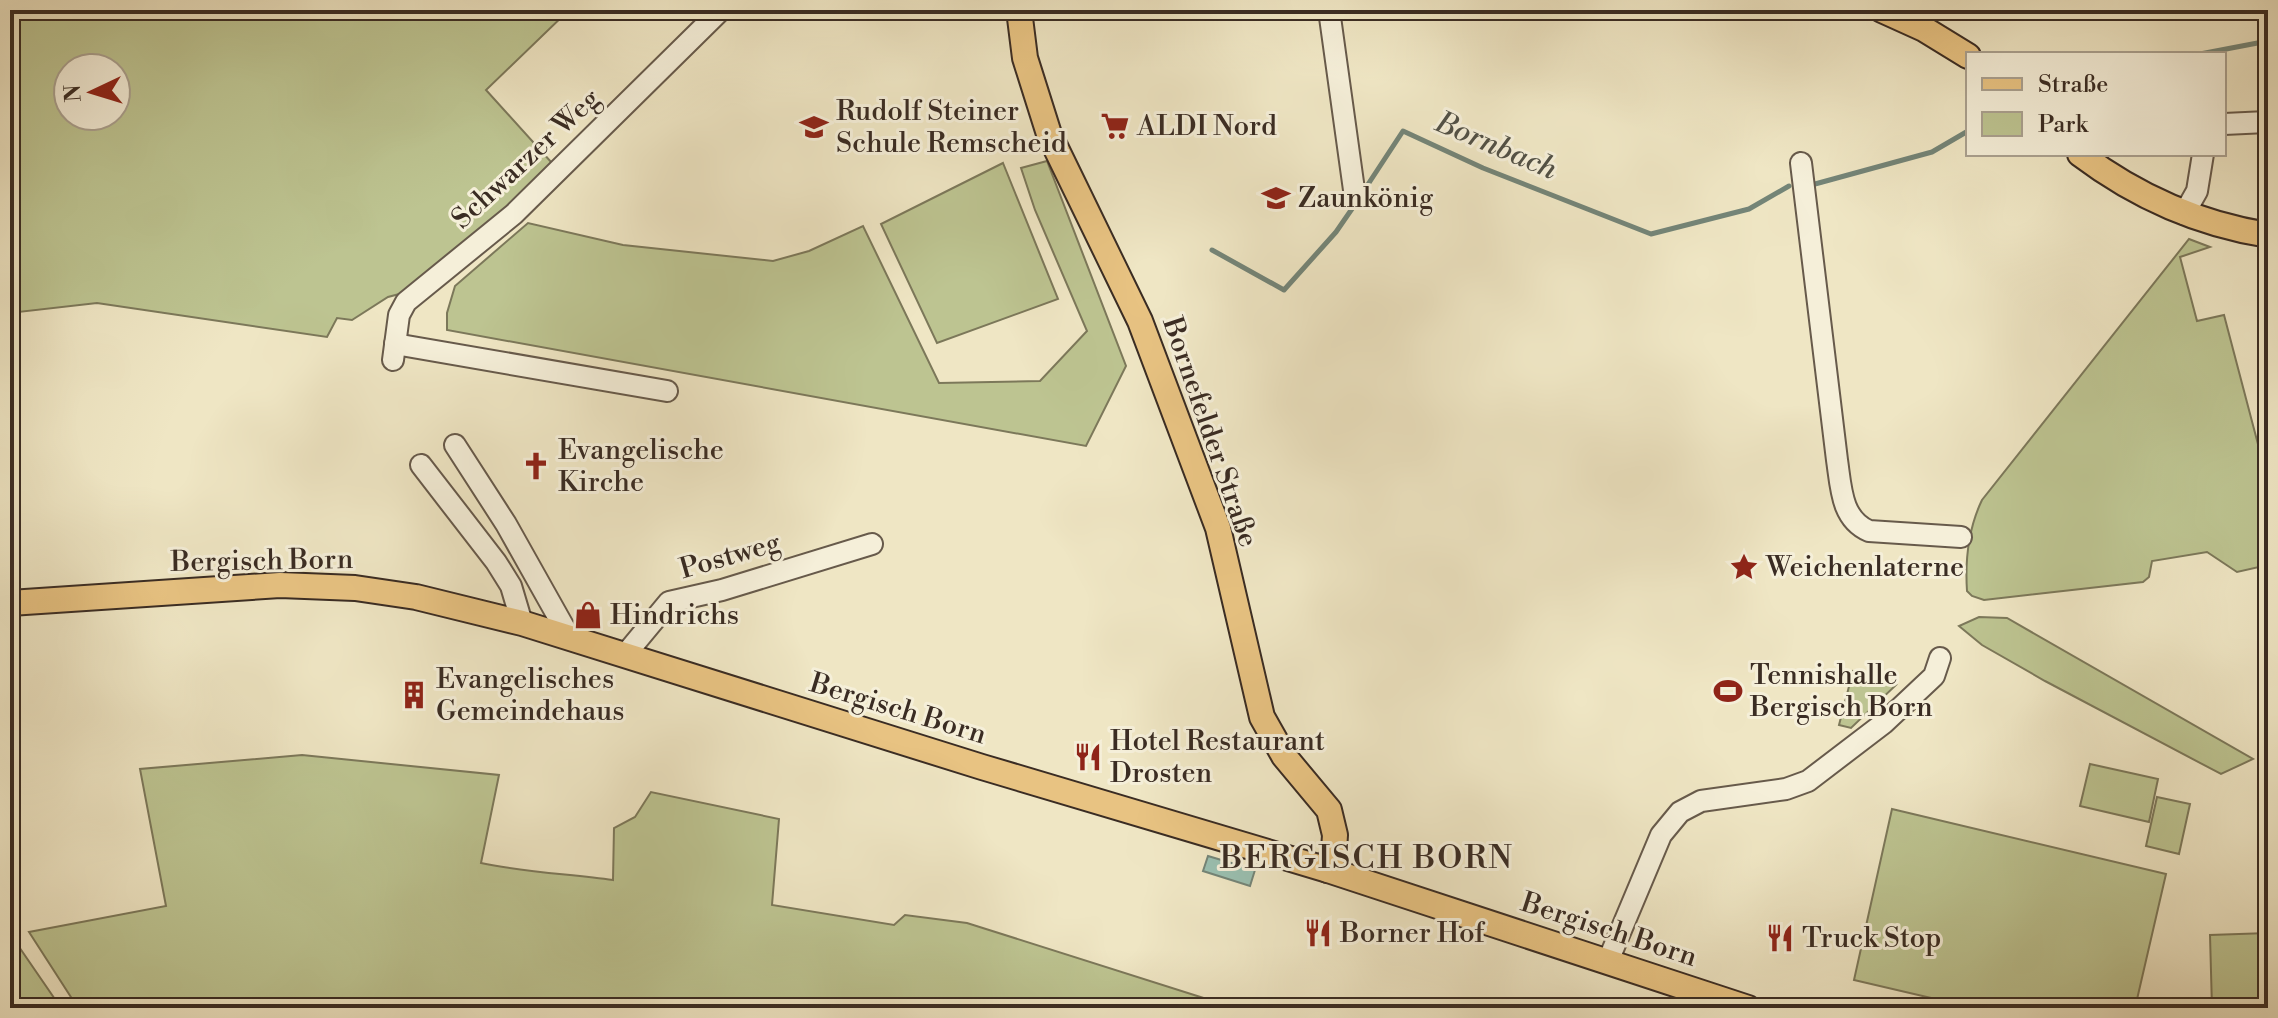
<svg xmlns="http://www.w3.org/2000/svg" width="2278" height="1018" font-family="'Libre Bodoni',serif">
<style>
.green{fill:#bdc491;stroke:#7c785a;stroke-width:2;fill-rule:evenodd}
.water{fill:#9ac0b1;stroke:#748578;stroke-width:2}
.lines{fill:none;stroke-linecap:round;stroke-linejoin:round}
.stream{stroke:#748578;stroke-width:5}
.minor-casing{stroke:#675a4b;stroke-width:24}
.major-casing{stroke:#3a2c23;stroke-width:28}
.minor{stroke:#f5efd9;stroke-width:20}
.major{stroke:#e8c382;stroke-width:24}
.labels{text-anchor:middle;dominant-baseline:central;stroke-width:6;stroke-linejoin:round;paint-order:stroke}
.poi-label{font-size:28px;fill:#3a2c23;stroke:#f5efd9;text-anchor:start}
.street-label{font-size:28px;fill:#3a2c23;stroke:#f5efd9}
.water-label{font-size:30px;font-style:italic;fill:#525146;stroke:#f5efd9}
.quarter-label{font-size:32px;letter-spacing:2px;fill:#3a2c23;stroke:#f5efd9}
</style>
<rect width="100%" height="100%" fill="#efe6c4"/>
<filter id="stains"><feTurbulence type="fractalNoise" baseFrequency=".0025" numOctaves="4"/><feColorMatrix values="0 0 0 0 .2 0 0 0 0 .09 0 0 0 0 .02 0 0 0 .5 -.17"/></filter>
<radialGradient id="worn" r=".72"><stop offset=".6" stop-color="#630" stop-opacity="0"/><stop offset="1" stop-color="#630" stop-opacity=".3"/></radialGradient>
<g class="green">
<path d="M10,10H569L486,90L552,163L512,204L403,293L388,297L352,320L337,318L327,337L97,303L10,313ZM68,68H116V116H68Z"/>
<polygon points="1047,161 1126,366 1086,446 447,330 447,313 455,286 528,223 623,245 773,261 809,251 863,226 939,383 1040,381 1087,331 1035,210 1021,168"/>
<polygon points="1003,163 1058,299 937,343 881,224"/>
<path d="M2189,239L2210,247L2180,257L2197,321L2224,315L2259,448L2262,457L2268,458V565L2237,572L2207,552L2152,561L2149,577L2143,582L1984,600L1972,596L1967,591C1965,560 1969,527 1982,500Z"/>
<polygon points="1979,617 2007,618 2253,759 2221,774 2045,681 1982,645 1959,626"/>
<polygon points="1853,671 1896,685 1851,728 1839,725"/>
<path d="M302,755L499,775L481,863C524,872 569,874 613,880L614,828L635,817L651,792L779,819L772,905L894,925L905,915L967,923L1232,1007L78,1008L29,932L166,906L140,769Z"/>
<polygon points="2090,764 2158,779 2149,822 2080,806"/>
<polygon points="2157,797 2190,804 2179,854 2146,846"/>
<polygon points="1892,809 2166,874 2135,1008 1974,1008 1854,980"/>
<polygon points="2268,933 2268,1008 2212,1008 2210,935"/>
<polygon points="15,941 61,1008 10,1008 10,944"/>
</g>
<polygon class="water" points="1208,856 1255,870 1250,886 1203,871"/>
<g class="lines">
<g class="stream">
<polyline points="2200,54 2268,41"/>
<polyline points="1815,184 1932,152 1968,131"/>
<polyline points="1361,195 1403,131 1483,168 1651,234 1749,209 1789,186"/>
<polyline points="1212,250 1284,290 1336,232 1356,203"/>
</g>
<defs>
<g id="minor">
<polyline points="1329,10 1355,197"/>
<polyline points="2224,124 2267,122"/>
<path d="M1801,163L1837,460C1841,487 1841,519 1869,531L1961,537"/>
<polyline points="2184,214 2197,191 2203,154"/>
<polyline points="395,344 667,391"/>
<polyline points="393,360 399,315 406,302 514,214 721,10"/>
<polyline points="455,445 506,524 570,638"/>
<polyline points="421,465 496,562 511,586 522,623"/>
<polyline points="625,655 669,602 722,590 872,544"/>
<polyline points="1608,961 1661,835 1680,812 1701,801 1786,789 1808,781 1884,723 1934,676 1940,658"/>
</g>
<g id="major">
<polyline points="1019,10 1025,58 1049,134 1140,321 1218,528 1262,717 1284,756 1329,810 1335,835 1334,850 1328,870"/>
<polyline points="1882,10 1924,29 1968,56"/>
<path d="M2080,154C2137,197 2198,224 2268,235"/>
<polyline points="10,603 280,585 355,588 416,597 522,623 982,767 1328,870 1748,1008"/>
</g>
</defs>
<use href="#minor" class="minor-casing"/>
<use href="#major" class="major-casing"/>
<use href="#minor" class="minor"/>
<use href="#major" class="major"/>
</g>
<defs>
<symbol id="supermarket-bare" viewBox="-9 -9 18 18"><path d="M-6-5.5h2.5l.6 2H6L4.5 2H-2.5L-4.4-4H-6ZM-1.5 3.2a1.3 1.3 0 1 0 .1 0ZM3 3.2a1.3 1.3 0 1 0 .1 0Z" fill="#8f2418" stroke="#f5efd9" stroke-width="2.5" paint-order="stroke"/></symbol>
<symbol id="school-bare" viewBox="-9 -9 18 18"><path d="M0-5L7-2L0 1L-7-2ZM-4 1L0 2.5L4 1V4Q0 6-4 4Z" fill="#8f2418" stroke="#f5efd9" stroke-width="2.5" paint-order="stroke"/></symbol>
<symbol id="church-bare" viewBox="-9 -9 18 18"><path d="M-1.2-6h2.4v3.5h3.3v2.4h-3.3V6h-2.4V-.1h-3.3v-2.4h3.3Z" fill="#8f2418" stroke="#f5efd9" stroke-width="2.5" paint-order="stroke"/></symbol>
<symbol id="sight-bare" viewBox="-9 -9 18 18"><path d="M0-6L1.8-2.2L6-1.7L2.9 1.2L3.7 5.4L0 3.3L-3.7 5.4L-2.9 1.2L-6-1.7L-1.8-2.2Z" fill="#8f2418" stroke="#f5efd9" stroke-width="2.5" paint-order="stroke"/></symbol>
<symbol id="shop-bare" viewBox="-9 -9 18 18"><path d="M-5-2.5h2.3a2.7 3.5 0 0 1 5.4 0H5L5.5 6h-11ZM-1.5-2.5h3a1.5 2.3 0 0 0-3 0Z" fill="#8f2418" stroke="#f5efd9" stroke-width="2.5" paint-order="stroke"/></symbol>
<symbol id="stadium-bare" viewBox="-9 -9 18 18"><path d="M0-5a6.5 5 0 1 0 0 10a6.5 5 0 1 0 0-10ZM-3.5-1.8h7v3.6h-7Z" fill="#8f2418" stroke="#f5efd9" stroke-width="2.5" paint-order="stroke"/></symbol>
<symbol id="building-bare" viewBox="-9 -9 18 18"><path d="M-4-6H4V6H1V3H-1V6H-4ZM-2.5-4.3h1.7v1.8h-1.7ZM.8-4.3h1.7v1.8H.8ZM-2.5-1h1.7V.8h-1.7ZM.8-1h1.7V.8H.8Z" fill="#8f2418" stroke="#f5efd9" stroke-width="2.5" paint-order="stroke"/></symbol>
<symbol id="restaurant-bare" viewBox="-9 -9 18 18"><path d="M-5-6h1v4h1v-4h1v4h1v-4h1v5L-1.5 .5V6h-2V.5L-5-1ZM5-6V6H3V1.5H1.5Q1.5-4 5-6Z" fill="#8f2418" stroke="#f5efd9" stroke-width="2.5" paint-order="stroke"/></symbol>
</defs>
<g fill-rule="evenodd">
<use href="#supermarket-bare" x="1095" y="106" width="40" height="40"/>
<use href="#school-bare" x="794" y="107" width="40" height="40"/>
<use href="#school-bare" x="1256" y="178" width="40" height="40"/>
<use href="#church-bare" x="516" y="446" width="40" height="40"/>
<use href="#sight-bare" x="1724" y="547" width="40" height="40"/>
<use href="#shop-bare" x="568" y="595" width="40" height="40"/>
<use href="#stadium-bare" x="1708" y="671" width="40" height="40"/>
<use href="#building-bare" x="394" y="675" width="40" height="40"/>
<use href="#restaurant-bare" x="1068" y="737" width="40" height="40"/>
<use href="#restaurant-bare" x="1298" y="913" width="40" height="40"/>
<use href="#restaurant-bare" x="1760" y="918" width="40" height="40"/>
</g>
<g class="labels">
<g class="poi-label">
<text x="836" y="111">Rudolf Steiner<tspan x="836" dy="32">Schule Remscheid</tspan></text>
<text x="1137" y="126">ALDI Nord</text>
<text x="1298" y="198">Zaunkönig</text>
<text x="558" y="450">Evangelische<tspan x="558" dy="32">Kirche</tspan></text>
<text x="1766" y="567">Weichenlaterne</text>
<text x="610" y="615">Hindrichs</text>
<text x="1750" y="675">Tennishalle<tspan x="1750" dy="32">Bergisch Born</tspan></text>
<text x="436" y="679">Evangelisches<tspan x="436" dy="32">Gemeindehaus</tspan></text>
<text x="1110" y="741">Hotel Restaurant<tspan x="1110" dy="32">Drosten</tspan></text>
<text x="1340" y="933">Borner Hof</text>
<text x="1802" y="938">Truck Stop</text>
</g>
<g class="street-label">
<text transform="translate(526 159) rotate(-43)">Schwarzer Weg</text>
<text transform="translate(1210 432) rotate(71)">Bornefelder Straße</text>
<text transform="translate(730 556) rotate(-16)">Postweg</text>
<text transform="translate(262 561) rotate(-1)">Bergisch Born</text>
<text transform="translate(898 709) rotate(17)">Bergisch Born</text>
<text transform="translate(1609 930) rotate(18)">Bergisch Born</text>
</g>
<g class="water-label">
<text transform="translate(1496 146) rotate(23)">Bornbach</text>
</g>
<g class="quarter-label">
<text x="1367" y="858">BERGISCH BORN</text>
</g>
</g>
<rect width="2278" height="1018" fill="none" stroke="#efe6c4" stroke-width="40"/>
<rect x="12" y="12" width="2254" height="994" fill="none" stroke="#3a2c23" stroke-width="4"/>
<rect x="20" y="20" width="2238" height="978" fill="none" stroke="#3a2c23" stroke-width="2"/>
<rect x="1966" y="52" width="260" height="104" fill="#f5efd9" stroke="#aaa190" stroke-width="2"/>
<rect x="1982" y="78" width="40" height="12" fill="#e8c382" stroke="#aaa190" stroke-width="2"/>
<text x="2038" y="92" font-size="24" fill="#3a2c23">Straße</text>
<rect x="1982" y="112" width="40" height="24" fill="#bdc491" stroke="#aaa190" stroke-width="2"/>
<text x="2038" y="132" font-size="24" fill="#3a2c23">Park</text>
<g transform="translate(92 92) rotate(266)"><circle r="38" fill="#f5efd9" stroke="#aaa190" stroke-width="2"/>
<path d="M0-6L14 30L0 20L-14 30Z" fill="#8f2418"/>
<text y="-12" font-size="22" font-weight="bold" text-anchor="middle" fill="#3a2c23">N</text>
</g>
<rect width="100%" height="100%" filter="url(#stains)"/>
<rect width="100%" height="100%" fill="url(#worn)"/>
</svg>
